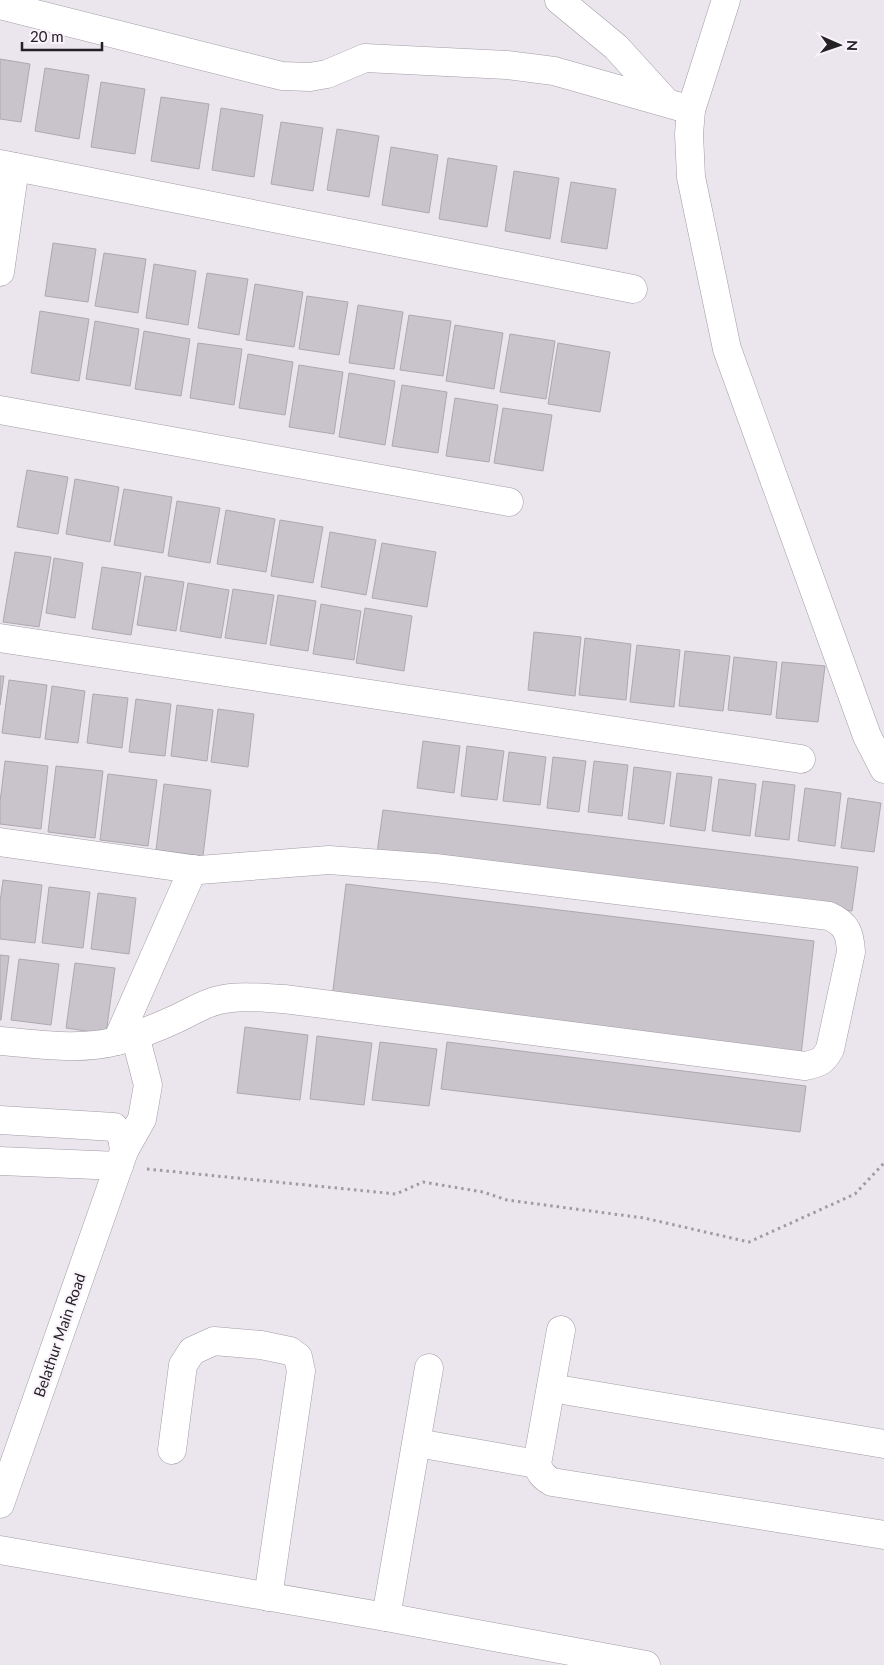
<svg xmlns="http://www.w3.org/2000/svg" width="884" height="1665" font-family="Lato,sans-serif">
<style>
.building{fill:#c9c3cb;stroke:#aea8b0}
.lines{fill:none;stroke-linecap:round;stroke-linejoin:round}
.minor-casing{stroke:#a29ca5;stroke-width:29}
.path{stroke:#a09ba2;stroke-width:3;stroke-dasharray:2.5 4;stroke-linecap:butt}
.minor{stroke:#fff;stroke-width:28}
.labels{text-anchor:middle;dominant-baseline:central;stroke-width:4;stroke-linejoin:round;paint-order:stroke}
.street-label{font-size:15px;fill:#232124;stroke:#f9f2fb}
</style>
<rect width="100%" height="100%" fill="#ebe5ee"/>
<g class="building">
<polygon points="0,59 30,64 21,122 0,119"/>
<polygon points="45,68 89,75 79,139 35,131"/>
<polygon points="101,82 145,89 135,154 91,147"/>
<polygon points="161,97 209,104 199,169 151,161"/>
<polygon points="221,108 263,115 254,177 212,170"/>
<polygon points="281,122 323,128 313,191 271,184"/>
<polygon points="337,129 379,136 369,197 327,190"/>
<polygon points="391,147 438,155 429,213 382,205"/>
<polygon points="448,158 497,166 487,227 439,219"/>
<polygon points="514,171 559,178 550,239 505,231"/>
<polygon points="571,182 616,189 607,249 561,242"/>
<polygon points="53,243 96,249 88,302 45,296"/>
<polygon points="104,253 146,259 138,313 95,306"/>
<polygon points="154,264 196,271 188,325 146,318"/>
<polygon points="207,273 248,279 239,335 198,328"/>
<polygon points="255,284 303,292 294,347 246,340"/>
<polygon points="307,296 348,302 339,355 299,349"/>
<polygon points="358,305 403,312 394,369 349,363"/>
<polygon points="40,311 89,319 79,381 31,373"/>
<polygon points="409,315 451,321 443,376 400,370"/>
<polygon points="95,321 139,329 130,386 86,379"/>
<polygon points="455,325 503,333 494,389 446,381"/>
<polygon points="144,331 190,339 181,396 135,389"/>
<polygon points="510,334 555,341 546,399 500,392"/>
<polygon points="198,343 242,349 234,405 190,398"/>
<polygon points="558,343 610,352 600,412 548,404"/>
<polygon points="248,354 293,362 285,415 239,408"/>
<polygon points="299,365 343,372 334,434 289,427"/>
<polygon points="349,373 395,381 385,445 339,437"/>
<polygon points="402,385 447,392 438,453 392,446"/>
<polygon points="455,398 498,405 489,462 446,456"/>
<polygon points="503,408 552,415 543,471 494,463"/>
<polygon points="27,470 68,477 58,534 17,527"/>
<polygon points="75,479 119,487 110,542 66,534"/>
<polygon points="124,489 172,497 163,553 114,545"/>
<polygon points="177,501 220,508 210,563 168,556"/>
<polygon points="226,510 275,519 266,572 217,564"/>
<polygon points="280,520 323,527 313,583 271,576"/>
<polygon points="330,532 376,540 366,595 321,587"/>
<polygon points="382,543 436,552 427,607 372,598"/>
<polygon points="15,552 51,557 39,627 3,622"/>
<polygon points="54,558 83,563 75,618 46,613"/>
<polygon points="102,567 141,573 131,635 92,629"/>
<polygon points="145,576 184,582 176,631 137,625"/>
<polygon points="188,583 229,590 221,638 180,631"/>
<polygon points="233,589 274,595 266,644 225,638"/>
<polygon points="278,595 316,601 308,651 270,645"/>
<polygon points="321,604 361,611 354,660 313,654"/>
<polygon points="365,608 412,616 404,671 356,663"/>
<polygon points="534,632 581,637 575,696 528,690"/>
<polygon points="585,638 631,644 626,700 579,695"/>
<polygon points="637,645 680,650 674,707 630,702"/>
<polygon points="685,651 730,656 723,711 679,706"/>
<polygon points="734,657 777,662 771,715 728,710"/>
<polygon points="782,662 825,666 818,722 776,718"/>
<polygon points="0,676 4,676 0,705"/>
<polygon points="9,680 47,685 40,738 2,733"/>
<polygon points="52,686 85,691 78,743 45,739"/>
<polygon points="93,694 128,698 122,748 87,743"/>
<polygon points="136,699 171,704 165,756 129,752"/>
<polygon points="177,705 213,710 207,761 171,756"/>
<polygon points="218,709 254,714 248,767 211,762"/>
<polygon points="423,741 460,746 454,793 417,788"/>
<polygon points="467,746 504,751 497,800 461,796"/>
<polygon points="509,752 546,757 540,805 503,801"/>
<polygon points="553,757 586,761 579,812 547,808"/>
<polygon points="5,761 48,766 41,829 0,824 0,802"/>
<polygon points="594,761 628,765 622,816 588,812"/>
<polygon points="56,766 103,771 95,838 48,832"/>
<polygon points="634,767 671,772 664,824 628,819"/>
<polygon points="677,773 712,777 705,831 670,826"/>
<polygon points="108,774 157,780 148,846 100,840"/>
<polygon points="719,779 756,784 750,836 712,831"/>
<polygon points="763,781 795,785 789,840 755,836"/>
<polygon points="164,784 211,790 203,856 156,850"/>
<polygon points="805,788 841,793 835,846 798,841"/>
<polygon points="848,798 881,803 874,852 841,848"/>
<polygon points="383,810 858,867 852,911 377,853"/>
<polygon points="3,880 42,885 35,943 0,939 0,902"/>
<polygon points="346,884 814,941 801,1055 332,998"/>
<polygon points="49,887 90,892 83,948 42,943"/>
<polygon points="98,893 136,898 129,954 91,949"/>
<polygon points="0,955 9,956 1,1020 0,1020"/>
<polygon points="19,959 59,964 51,1025 11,1020"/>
<polygon points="75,963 115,968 106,1034 66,1028"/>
<polygon points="245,1027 308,1035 300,1100 237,1093"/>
<polygon points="317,1036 372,1043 364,1105 310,1099"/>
<polygon points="380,1042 437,1049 429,1106 372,1100"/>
<polygon points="447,1042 806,1086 800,1132 441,1089"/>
</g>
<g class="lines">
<defs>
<g id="minor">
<polyline points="559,0 616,47 666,102"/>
<polyline points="726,0 691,110 689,134 691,177 727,349 867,736 884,769"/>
<polyline points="0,5 282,76 310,77 327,74 365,58 507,65 554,71 691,110"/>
<polyline points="0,164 633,289"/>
<polyline points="0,272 15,167"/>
<polyline points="0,410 509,502"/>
<polyline points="0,638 801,759"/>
<path d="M0,842L199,870L329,860L435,868L829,916C847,924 850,934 851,952L830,1049C823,1062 819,1063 805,1066L284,999C262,998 240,995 219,1000C205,1003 191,1012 178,1018C159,1027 138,1035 117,1041C79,1051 38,1044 0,1041"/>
<polyline points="117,1041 193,869"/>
<polyline points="0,1120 114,1127 122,1136 124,1151 0,1504"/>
<polyline points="124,1151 142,1119 148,1085 135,1035"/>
<polyline points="0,1161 119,1166"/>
<path d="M561,1330L537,1464C540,1473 543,1477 552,1482L884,1535"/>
<polyline points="551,1388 884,1444"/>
<polyline points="417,1443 537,1464"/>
<polyline points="172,1450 183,1365 192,1351 214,1341 261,1345 290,1351 298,1357 301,1371 268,1597"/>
<polyline points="0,1550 386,1617 646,1665"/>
<polyline points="386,1617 429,1368"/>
</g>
</defs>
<use href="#minor" class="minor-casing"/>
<polyline class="path" points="147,1169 396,1194 423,1182 483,1192 507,1200 644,1218 749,1242 855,1194 884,1163"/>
<use href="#minor" class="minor"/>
</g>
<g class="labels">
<g class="street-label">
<text transform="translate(59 1335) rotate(-71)">Belathur Main Road</text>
</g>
</g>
<g transform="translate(839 45) rotate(92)" stroke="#f9f2fb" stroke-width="4" paint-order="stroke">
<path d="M0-4L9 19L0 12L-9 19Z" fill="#232124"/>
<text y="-8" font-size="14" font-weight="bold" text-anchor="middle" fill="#232124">N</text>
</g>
<path d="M22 42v8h80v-8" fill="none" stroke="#232124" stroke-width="2.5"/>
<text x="30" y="42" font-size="15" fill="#232124" stroke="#f9f2fb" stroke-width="4" paint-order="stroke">20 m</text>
</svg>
